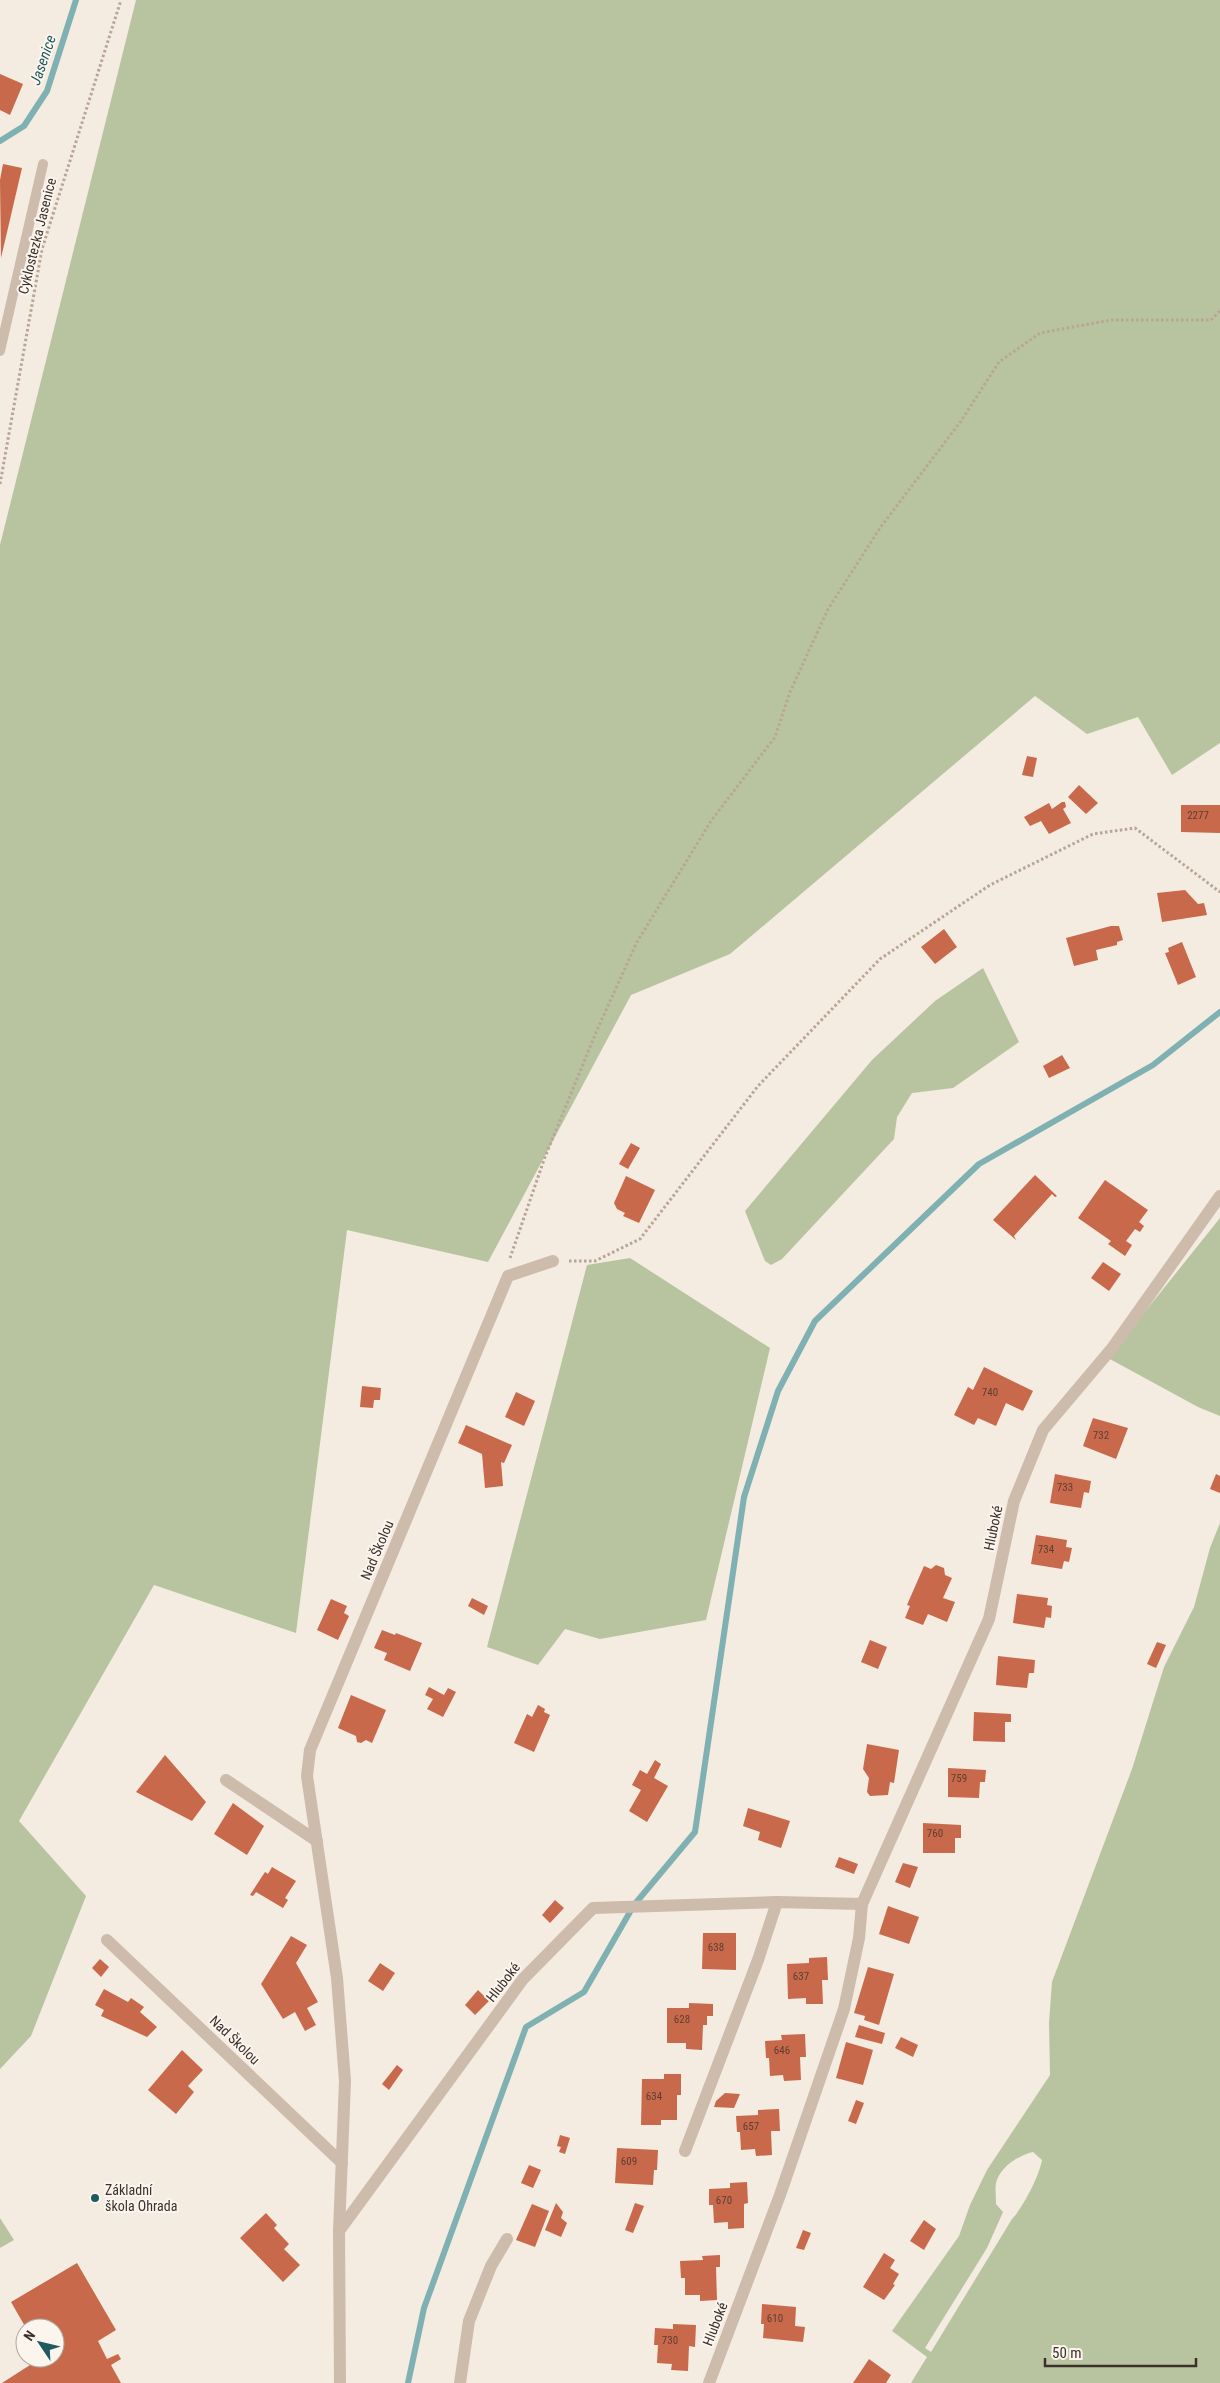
<svg xmlns="http://www.w3.org/2000/svg" width="1220" height="2383" font-family="'Roboto Condensed',sans-serif">
<style>
.green{fill:#b8c4a0;fill-rule:evenodd}
.lines{fill:none;stroke-linecap:round;stroke-linejoin:round}
.stream{stroke:#7fb0b2;stroke-width:6}
.building{fill:#c8694b}
.path{stroke:#b9a596;stroke-width:3;stroke-dasharray:2.5 2.5;stroke-linecap:butt}
.lane{stroke:#cdbbac;stroke-width:10}
.street{stroke:#cdbbac;stroke-width:12}
.poi-dot{fill:#1f5a5e;stroke:#fbf5ee;stroke-width:2}
.labels{text-anchor:middle;dominant-baseline:central;stroke-width:4;stroke-linejoin:round;paint-order:stroke}
.number-label{font-size:11px;fill:#5e3e33}
.street-label{font-size:14px;fill:#3b302b;stroke:#fbf5ee}
.poi-label{font-size:14px;fill:#3b302b;stroke:#fbf5ee;text-anchor:start}
.water-label{font-size:15px;font-style:italic;fill:#1f5a5e;stroke:#fbf5ee}
</style>
<rect width="100%" height="100%" fill="#f4ebe1"/>
<g class="green">
<polygon points="136,0 1220,0 1220,743 1172,775 1138,717 1087,734 1035,696 730,954 631,995 488,1262 347,1230 296,1633 154,1585 19,1821 86,1896 31,2036 0,2069 0,545"/>
<polygon points="983,968 1019,1042 953,1088 912,1093 897,1117 894,1139 782,1259 771,1265 765,1261 745,1211 872,1060 935,1001"/>
<polygon points="1220,1218 1220,1416 1198,1407 1108,1358"/>
<polygon points="630,1258 770,1348 706,1620 600,1639 565,1629 538,1665 487,1647 587,1265"/>
<path d="M1220,1523V2383H911L927,2357L892,2331L959,2236L970,2205L987,2170L1050,2075L1049,2023L1052,1982L1132,1769L1164,1667L1194,1607L1210,1548ZM1033,2152L1042,2160C1039,2177 1023,2207 1012,2219L931,2352L925,2348L987,2248L1003,2212L996,2204C996,2197 995,2189 996,2183C1000,2167 1019,2155 1033,2152Z"/>
<polygon points="0,2218 14,2240 0,2248"/>
</g>
<g class="lines">
<g class="stream">
<polyline points="0,141 24,126 47,91 76,0"/>
<polyline points="408,2383 424,2308 526,2027 584,1992 634,1905 695,1832 744,1497 778,1391 815,1321 979,1164 1153,1065 1220,1012"/>
</g>
</g>
<g class="building">
<polygon points="0,74 23,84 10,115 0,110"/>
<polygon points="3,164 22,168 1,258 0,180"/>
<polygon points="1027,756 1037,758 1033,777 1022,775"/>
<polygon points="1079,785 1098,803 1086,814 1068,797"/>
<polygon points="1062,802 1065,802 1066,807 1063,809 1071,823 1049,834 1041,821 1030,826 1024,817 1049,803 1052,809"/>
<polygon points="1181,805 1220,805 1220,833 1181,832"/>
<polygon points="1185,890 1198,904 1204,903 1207,915 1162,922 1157,893"/>
<polygon points="1111,926 1119,926 1123,940 1117,942 1117,945 1096,950 1098,960 1074,966 1066,938"/>
<polygon points="944,929 957,947 935,964 921,947"/>
<polygon points="1182,942 1196,977 1178,985 1165,953 1169,952 1168,948"/>
<polygon points="1062,1055 1070,1068 1049,1078 1043,1066"/>
<polygon points="631,1143 640,1148 628,1169 619,1164"/>
<polygon points="1035,1175 1057,1196 1055,1197 1052,1194 1014,1236 1016,1240 993,1220"/>
<polygon points="626,1176 655,1190 639,1223 623,1216 625,1213 617,1209 614,1203"/>
<polygon points="1105,1180 1148,1210 1139,1222 1144,1226 1140,1232 1135,1229 1126,1241 1132,1245 1125,1256 1108,1244 1111,1241 1078,1218"/>
<polygon points="1103,1262 1121,1274 1109,1291 1091,1278"/>
<polygon points="984,1367 1033,1391 1023,1411 1006,1403 996,1426 978,1418 974,1425 954,1415 968,1387 973,1390"/>
<polygon points="362,1386 381,1388 380,1400 374,1400 373,1408 360,1407"/>
<polygon points="516,1392 535,1401 524,1426 505,1417"/>
<polygon points="1093,1418 1128,1428 1116,1459 1083,1446"/>
<polygon points="466,1425 512,1445 504,1463 501,1462 503,1486 485,1488 482,1454 458,1443"/>
<polygon points="1055,1474 1091,1481 1089,1493 1084,1492 1081,1508 1050,1503"/>
<polygon points="1216,1474 1220,1476 1220,1493 1210,1489"/>
<polygon points="1036,1535 1067,1540 1066,1547 1072,1548 1069,1562 1064,1561 1062,1569 1031,1564"/>
<polygon points="936,1565 944,1568 945,1575 952,1578 943,1598 955,1602 947,1622 928,1614 923,1625 905,1618 910,1606 907,1605 924,1566 931,1569"/>
<polygon points="1017,1594 1048,1598 1047,1605 1052,1606 1051,1618 1046,1617 1044,1628 1013,1623"/>
<polygon points="472,1598 488,1606 484,1615 468,1606"/>
<polygon points="331,1599 347,1606 344,1613 349,1616 338,1640 317,1630"/>
<polygon points="382,1630 395,1635 396,1633 422,1643 410,1671 384,1660 387,1653 374,1648"/>
<polygon points="870,1640 887,1647 878,1669 861,1662"/>
<polygon points="1157,1642 1166,1645 1156,1668 1147,1664"/>
<polygon points="998,1656 1035,1660 1034,1673 1029,1673 1027,1688 996,1685"/>
<polygon points="429,1687 444,1695 448,1688 456,1692 443,1717 427,1709 433,1699 425,1695"/>
<polygon points="351,1695 386,1710 372,1743 366,1740 361,1743 357,1742 356,1736 338,1728"/>
<polygon points="538,1705 545,1709 544,1712 550,1715 534,1752 514,1743 527,1714 532,1717"/>
<polygon points="974,1712 1011,1714 1011,1722 1005,1722 1005,1742 973,1741"/>
<polygon points="867,1744 899,1750 894,1783 890,1782 888,1795 870,1796 867,1792 869,1778 863,1769"/>
<polygon points="165,1755 206,1802 192,1821 136,1792"/>
<polygon points="655,1760 661,1764 654,1778 668,1786 647,1822 629,1811 641,1790 632,1785 640,1770 647,1774"/>
<polygon points="948,1768 986,1770 985,1782 980,1782 979,1798 948,1797"/>
<polygon points="233,1803 264,1826 247,1855 214,1834"/>
<polygon points="748,1808 790,1821 781,1848 758,1840 760,1832 743,1826"/>
<polygon points="923,1823 961,1825 961,1838 955,1838 955,1853 923,1853"/>
<polygon points="839,1857 858,1864 854,1874 835,1867"/>
<polygon points="903,1863 918,1867 910,1888 895,1882"/>
<polygon points="272,1867 296,1881 285,1898 288,1900 283,1908 256,1892 253,1896 250,1895 265,1872 268,1874"/>
<polygon points="555,1900 564,1908 550,1923 542,1915"/>
<polygon points="888,1906 919,1917 909,1944 879,1934"/>
<polygon points="703,1933 736,1933 736,1970 702,1969"/>
<polygon points="291,1936 307,1945 296,1963 318,2002 307,2008 316,2025 305,2031 295,2012 283,2019 261,1984"/>
<polygon points="827,1957 828,1980 822,1980 823,2004 806,2004 806,1998 788,1999 787,1964 809,1963 809,1958"/>
<polygon points="100,1959 109,1967 101,1977 92,1968"/>
<polygon points="380,1963 395,1973 383,1991 368,1981"/>
<polygon points="868,1967 894,1974 879,2025 864,2020 865,2016 854,2013"/>
<polygon points="104,1989 128,2002 131,1998 144,2007 140,2012 157,2027 147,2037 101,2016 104,2010 95,2005"/>
<polygon points="478,1990 489,2001 475,2015 465,2005"/>
<polygon points="689,2003 713,2004 713,2016 707,2016 707,2025 703,2025 702,2050 686,2049 686,2043 667,2043 667,2008 689,2008"/>
<polygon points="859,2025 885,2033 882,2044 855,2037"/>
<polygon points="805,2034 806,2057 800,2057 801,2080 784,2081 783,2075 770,2076 769,2058 766,2058 765,2041 782,2040 781,2035"/>
<polygon points="901,2037 918,2045 913,2057 895,2048"/>
<polygon points="846,2042 873,2050 863,2085 836,2078"/>
<polygon points="182,2050 203,2070 188,2086 194,2092 176,2114 148,2090"/>
<polygon points="397,2065 403,2070 389,2090 382,2084"/>
<polygon points="664,2074 681,2074 681,2095 677,2095 677,2120 661,2120 661,2125 641,2125 642,2079 664,2079"/>
<polygon points="725,2093 740,2094 734,2108 714,2107 716,2101"/>
<polygon points="856,2100 864,2103 856,2124 848,2121"/>
<polygon points="779,2109 780,2131 771,2131 772,2155 756,2156 755,2149 741,2150 740,2132 737,2132 736,2116 758,2115 758,2110"/>
<polygon points="560,2135 570,2138 565,2154 559,2152 561,2147 557,2146"/>
<polygon points="617,2148 658,2150 657,2170 654,2170 653,2185 615,2183"/>
<polygon points="529,2165 541,2170 533,2188 521,2183"/>
<polygon points="747,2182 748,2203 744,2204 744,2228 728,2229 728,2222 714,2223 713,2205 709,2205 709,2189 730,2188 730,2183"/>
<polygon points="556,2203 563,2212 561,2218 567,2223 561,2237 545,2230"/>
<polygon points="635,2203 644,2206 633,2233 625,2230"/>
<polygon points="532,2204 549,2211 535,2247 516,2240"/>
<polygon points="266,2213 277,2225 274,2228 289,2244 284,2249 300,2265 283,2282 240,2238"/>
<polygon points="924,2220 936,2229 924,2250 910,2241"/>
<polygon points="803,2230 811,2233 804,2250 796,2248"/>
<polygon points="884,2253 895,2260 890,2268 899,2274 893,2284 895,2285 884,2300 863,2287"/>
<polygon points="720,2255 720,2267 716,2267 717,2300 700,2301 700,2295 685,2295 685,2278 681,2278 680,2261 703,2260 702,2256"/>
<polygon points="77,2263 116,2330 98,2341 107,2359 118,2354 121,2359 111,2365 121,2383 2,2383 41,2358 55,2358 55,2328 26,2328 11,2302"/>
<polygon points="762,2304 796,2307 795,2326 805,2327 803,2342 763,2338 764,2324 761,2324"/>
<polygon points="673,2324 696,2325 695,2347 689,2346 688,2371 671,2370 672,2364 657,2363 658,2345 654,2345 655,2328 673,2329"/>
<polygon points="869,2359 891,2375 886,2383 853,2383"/>
</g>
<g class="lines">
<g class="path">
<polyline points="0,484 42,249 121,0"/>
<polyline points="510,1258 545,1157 597,1030 637,942 711,821 775,737 790,692 828,609 880,528 961,421 999,362 1040,333 1111,320 1211,320 1220,311"/>
<polyline points="569,1261 595,1261 640,1239 758,1086 880,959 990,885 1093,834 1135,828 1220,892"/>
</g>
<polyline class="lane" points="0,351 43,164"/>
<g class="street">
<polyline points="226,1780 317,1841"/>
<polyline points="107,1940 342,2163"/>
<polyline points="685,2151 758,1960 777,1902"/>
<polyline points="339,2231 523,1979 593,1908 777,1902 862,1904"/>
<polyline points="340,2383 339,2231 345,2081 337,1978 307,1776 310,1750 508,1276 553,1261"/>
<polyline points="460,2383 469,2321 491,2266 507,2239"/>
<polyline points="709,2383 780,2195 844,2009 859,1938 862,1904 989,1619 1014,1501 1043,1430 1113,1347 1220,1196"/>
</g>
</g>
<circle class="poi-dot" cx="95" cy="2198" r="5"/>
<g class="labels">
<g class="number-label">
<text x="1198" y="815">2277</text>
<text x="990" y="1392">740</text>
<text x="1101" y="1435">732</text>
<text x="1065" y="1487">733</text>
<text x="1046" y="1549">734</text>
<text x="959" y="1778">759</text>
<text x="935" y="1833">760</text>
<text x="716" y="1947">638</text>
<text x="801" y="1976">637</text>
<text x="682" y="2019">628</text>
<text x="782" y="2050">646</text>
<text x="654" y="2096">634</text>
<text x="751" y="2126">657</text>
<text x="629" y="2161">609</text>
<text x="724" y="2200">670</text>
<text x="775" y="2318">610</text>
<text x="670" y="2340">730</text>
</g>
<g class="street-label">
<text transform="translate(37 236) rotate(-76)">Cyklostezka Jasenice</text>
<text transform="translate(993 1528) rotate(-78)">Hluboké</text>
<text transform="translate(377 1550) rotate(-67)">Nad Školou</text>
<text transform="translate(503 1982) rotate(-52)">Hluboké</text>
<text transform="translate(235 2040) rotate(44)">Nad Školou</text>
<text transform="translate(715 2324) rotate(-69)">Hluboké</text>
</g>
<g class="poi-label">
<text x="105" y="2190">Základní<tspan x="105" dy="16">škola Ohrada</tspan></text>
</g>
<g class="water-label">
<text transform="translate(43 60) rotate(-71)">Jasenice</text>
</g>
</g>
<g transform="translate(40 2343) rotate(305)"><circle r="24" fill="#fbf5ee" stroke="#aea6a0"/>
<path d="M0-4L9 19L0 12L-9 19Z" fill="#1f5a5e"/>
<text y="-8" font-size="14" font-weight="bold" text-anchor="middle" fill="#3b302b">N</text>
</g>
<path d="M1045 2358v8h151v-8" fill="none" stroke="#3b302b" stroke-width="2.5"/>
<text x="1052" y="2358" font-size="15" fill="#3b302b" stroke="#fbf5ee" stroke-width="4" paint-order="stroke">50 m</text>
</svg>
